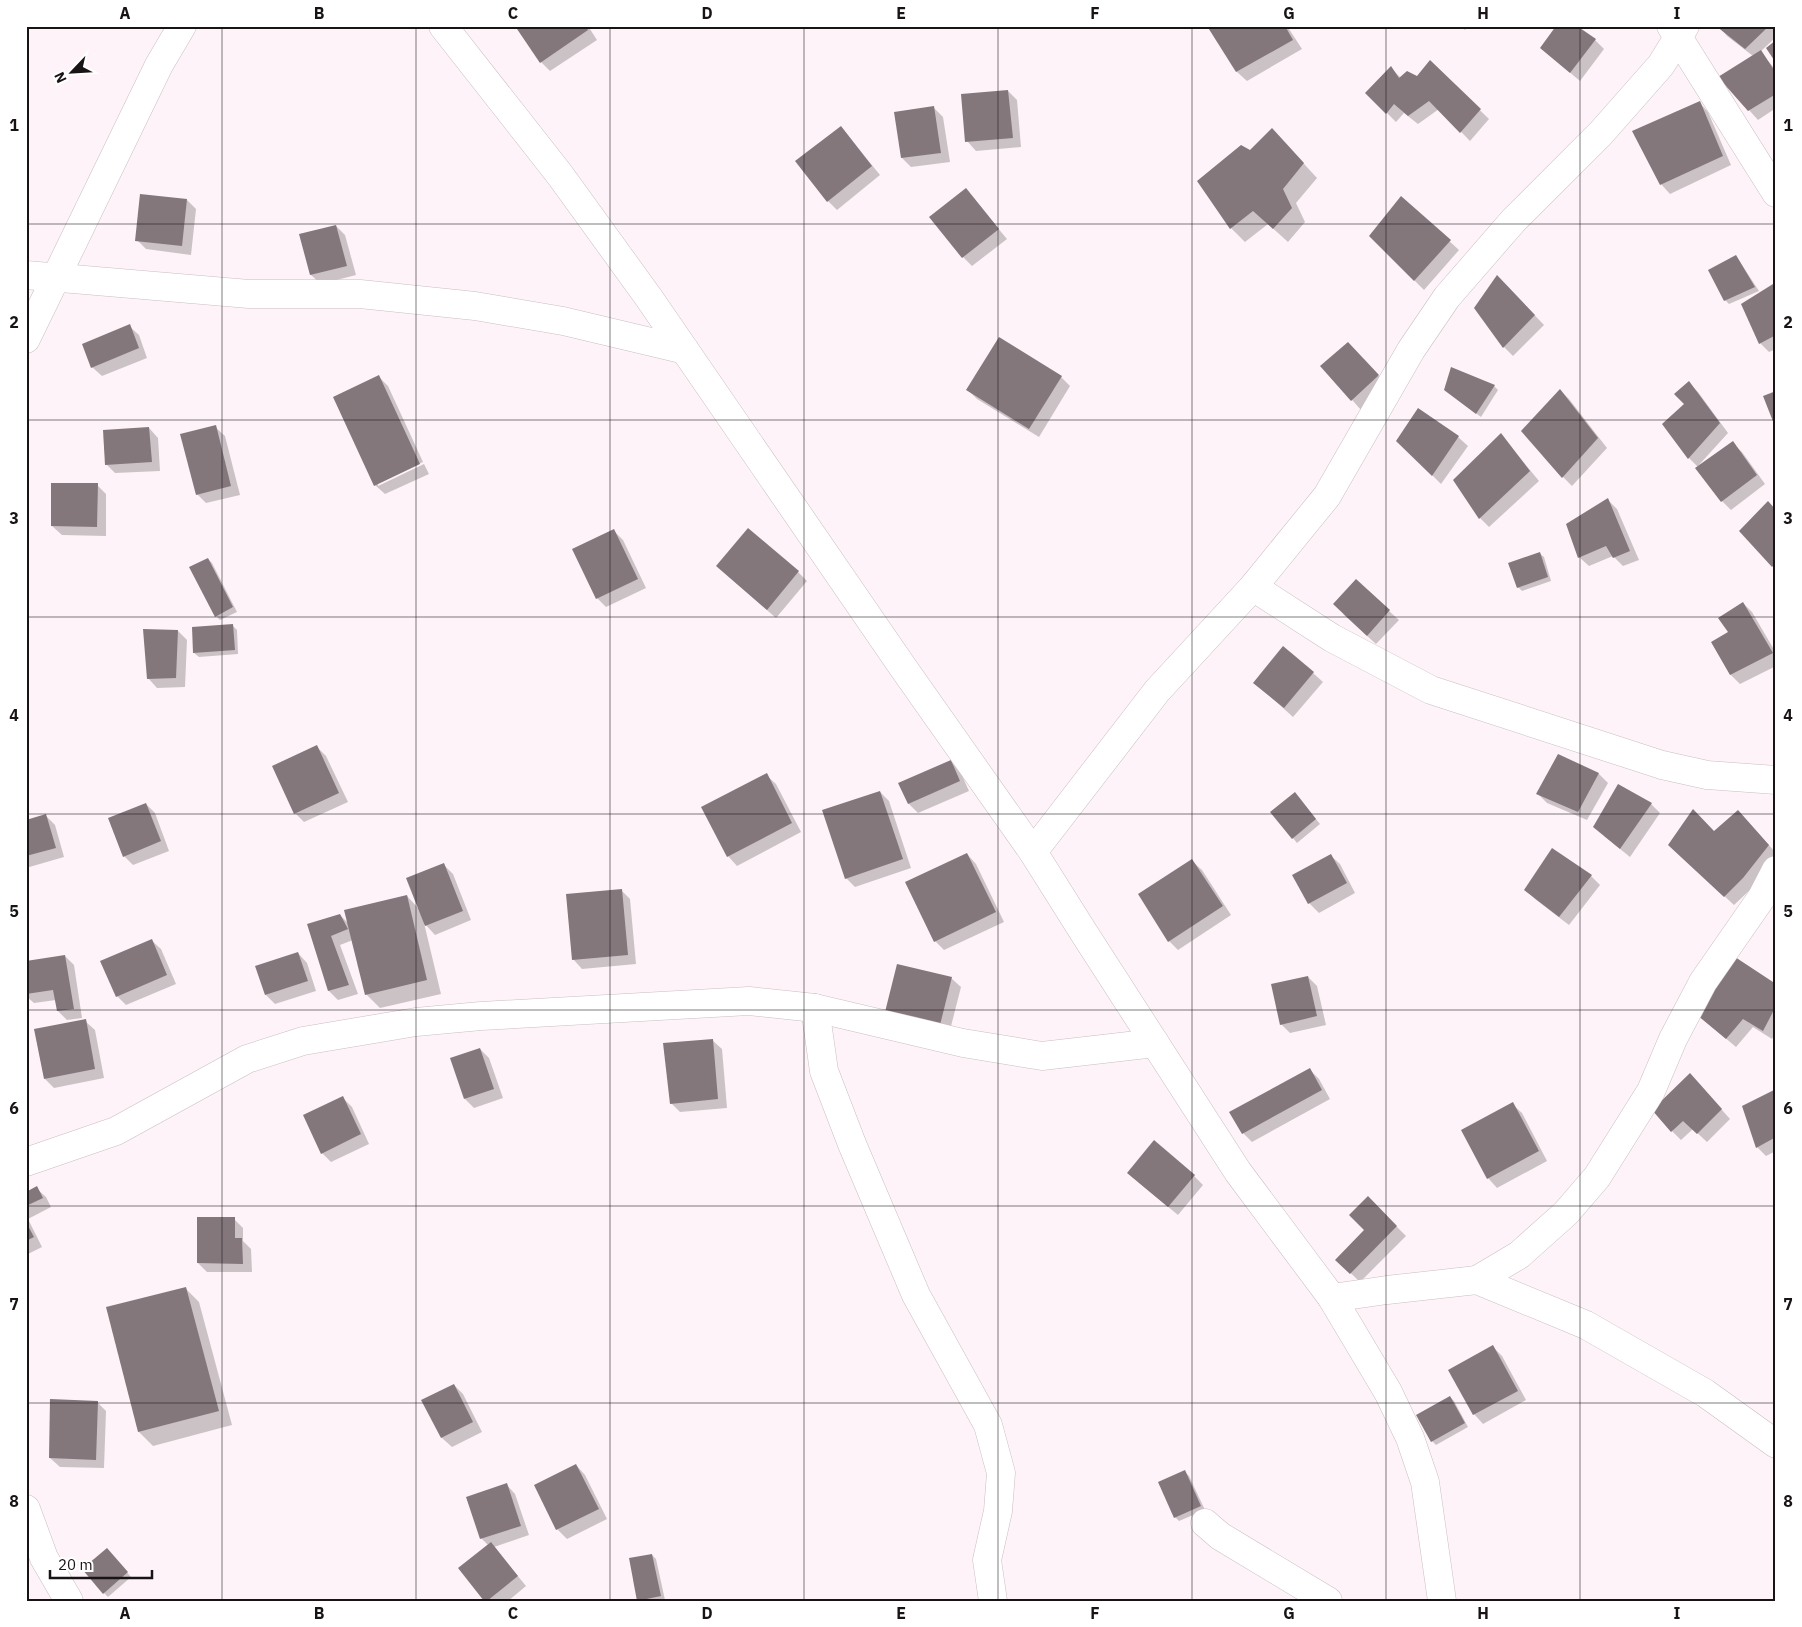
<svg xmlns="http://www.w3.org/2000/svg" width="1802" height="1627" font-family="'IBM Plex Sans',sans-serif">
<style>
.shadow{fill:#0003}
.building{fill:#83777c}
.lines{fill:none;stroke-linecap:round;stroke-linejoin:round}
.minor-casing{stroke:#cabec3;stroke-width:29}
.minor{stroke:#fff;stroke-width:28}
.grid{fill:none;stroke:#181315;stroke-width:1;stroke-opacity:0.55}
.neatline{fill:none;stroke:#181315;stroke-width:2}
.grid-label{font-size:16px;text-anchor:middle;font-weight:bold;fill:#181315}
</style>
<rect width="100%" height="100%" fill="#fef3f8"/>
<g class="shadow">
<polygon points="517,26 588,26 597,40 550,71 541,62"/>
<polygon points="1208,26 1287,26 1302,49 1247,81 1237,72"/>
<polygon points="1460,26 1468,26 1465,30"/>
<polygon points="1719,26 1771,26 1776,31 1776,37 1760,52 1776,70 1776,108 1758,120 1749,110 1753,56 1727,36"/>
<polygon points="1595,40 1604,49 1580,81 1541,48"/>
<polygon points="1430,62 1489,119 1470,141 1439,109 1418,124 1404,113 1396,122 1367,93 1391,68 1401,78 1417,78"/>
<polygon points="1008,91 1017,100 1021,147 976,151 967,141"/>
<polygon points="1699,102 1708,112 1731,165 1670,194 1661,184"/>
<polygon points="934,108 943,117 950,162 911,167 902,158"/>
<polygon points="841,127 880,175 837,210 828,201"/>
<polygon points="1272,129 1317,178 1296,203 1305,222 1288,242 1268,224 1245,242 1231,228 1250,152"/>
<polygon points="966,190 1007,239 972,266 963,257"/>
<polygon points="1401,197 1459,250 1424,290 1370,236"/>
<polygon points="187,200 196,209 191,255 146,249 137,240"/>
<polygon points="336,226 345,235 356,275 321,284 311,275 301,235"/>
<polygon points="1736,256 1759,291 1729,304 1725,300"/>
<polygon points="1506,285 1544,325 1513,356 1504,347 1475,308"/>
<polygon points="1773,285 1776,288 1776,349 1769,352 1760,343"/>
<polygon points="129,326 139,335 147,358 102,376 92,367"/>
<polygon points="1357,353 1387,385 1361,410 1322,366"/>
<polygon points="379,377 388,386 423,462 378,483 378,486 424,464 429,474 385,494 375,485"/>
<polygon points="1061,377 1070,386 1039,437 977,399 968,390"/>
<polygon points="1689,383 1698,392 1728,433 1698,466 1732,443 1742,452 1765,484 1731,510 1722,501 1698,467 1689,458 1686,404"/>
<polygon points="1494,386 1498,390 1481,417 1445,390"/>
<polygon points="1560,390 1569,399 1607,448 1572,486 1563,477"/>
<polygon points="1418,410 1458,437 1468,446 1441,484 1398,441"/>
<polygon points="215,427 225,436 240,495 206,503 197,494"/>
<polygon points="149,428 158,438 160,471 115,473 106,464"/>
<polygon points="1501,435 1539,481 1489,527 1480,518"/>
<polygon points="97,485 106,494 106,536 62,535 52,526"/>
<polygon points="1608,500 1617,509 1639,560 1623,566 1613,556 1589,566 1579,557"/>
<polygon points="614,531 623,540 646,588 606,607 597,598"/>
<polygon points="1539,553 1544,557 1551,581 1522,591 1518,587"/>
<polygon points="208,559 212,563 237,612 220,620 216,616"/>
<polygon points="798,572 807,581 776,618 727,575"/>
<polygon points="1743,603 1752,612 1776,653 1776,666 1740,684 1731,675 1712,643 1730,633"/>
<polygon points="1389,611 1399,620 1376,644 1343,614"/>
<polygon points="233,626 237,630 238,654 199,657 194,653"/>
<polygon points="178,631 187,640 185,687 157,688 148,678"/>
<polygon points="1313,673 1323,682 1293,717 1254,682"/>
<polygon points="317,747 326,756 348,802 304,822 295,813"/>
<polygon points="1558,755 1599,774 1608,783 1587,820 1547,803 1538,794"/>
<polygon points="951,762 960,771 969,791 918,813 909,804 900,784"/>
<polygon points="766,775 776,784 801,832 737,866 728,856"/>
<polygon points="880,792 889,801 911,868 855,887 846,878"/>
<polygon points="1299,798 1320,824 1297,843 1272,812"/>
<polygon points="146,804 155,813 169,851 133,865 124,856"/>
<polygon points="1651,804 1660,813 1630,857 1604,836"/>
<polygon points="46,816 55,825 64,857 26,868 26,822"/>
<polygon points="1747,821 1776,853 1776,857 1752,888 1734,905 1679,854 1714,832"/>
<polygon points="967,854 976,864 1004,922 944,950 935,941"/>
<polygon points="1330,855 1340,864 1355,893 1319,913 1309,903 1294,875"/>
<polygon points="1192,861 1202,870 1231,915 1178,950 1169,941"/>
<polygon points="443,864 453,874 471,920 435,935 424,923 441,994 380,1008 366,994 353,940 340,945 358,994 338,1000 329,991 309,925 340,915 349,924 407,896 419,909"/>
<polygon points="1591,876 1600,885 1569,925 1535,899 1526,889"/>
<polygon points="621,890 630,899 636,964 582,969 573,959"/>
<polygon points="151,940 161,949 176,984 126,1005 117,996"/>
<polygon points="298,953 307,963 316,991 275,1004 266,995"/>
<polygon points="65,956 74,965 82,1018 67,1020 58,1011 56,1000 34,1003 26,996 26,962"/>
<polygon points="1308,977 1317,986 1326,1025 1290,1033 1281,1024"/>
<polygon points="951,978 961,987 948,1038 895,1025"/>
<polygon points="1776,985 1776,1032 1772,1039 1753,1027 1736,1047 1698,1015"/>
<polygon points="85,1021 95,1030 104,1078 54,1088 45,1079"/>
<polygon points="712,1040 722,1049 727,1108 680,1112 671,1103"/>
<polygon points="480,1049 489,1058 503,1098 474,1108 465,1099"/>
<polygon points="1310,1070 1319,1079 1330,1099 1252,1142 1243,1133"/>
<polygon points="1699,1084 1730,1119 1707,1142 1693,1129 1681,1140 1672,1131"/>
<polygon points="1776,1090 1776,1151 1766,1156 1757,1147"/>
<polygon points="343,1098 352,1107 369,1144 331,1162 322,1153"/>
<polygon points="1512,1104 1522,1113 1547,1161 1497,1188 1488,1178"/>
<polygon points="1194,1176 1203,1185 1178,1215 1138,1182"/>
<polygon points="36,1188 46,1197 51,1207 28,1219 42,1247 26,1255 26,1194"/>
<polygon points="1368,1198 1406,1236 1360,1282 1337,1260 1366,1230"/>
<polygon points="234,1219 243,1228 243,1241 251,1249 252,1272 207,1272 198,1263"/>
<polygon points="185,1288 199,1302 232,1425 153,1446 139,1432 107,1308"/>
<polygon points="1493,1347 1502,1356 1526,1400 1483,1424 1474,1414 1450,1370"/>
<polygon points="454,1385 463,1394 482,1432 452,1447 442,1438 423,1401"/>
<polygon points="1450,1397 1454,1401 1468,1427 1436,1445 1432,1441"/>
<polygon points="97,1402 106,1411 104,1468 60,1467 50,1458"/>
<polygon points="576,1465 585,1475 607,1519 567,1539 557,1529 536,1486"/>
<polygon points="1185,1472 1189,1476 1205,1510 1179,1521 1175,1517"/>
<polygon points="506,1484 515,1494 529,1535 494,1547 526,1586 508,1601 485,1601 488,1545 481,1538"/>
<polygon points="111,1554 131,1577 108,1597 104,1593"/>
<polygon points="652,1555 656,1559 665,1600 639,1601"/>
</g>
<g class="building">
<polygon points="515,26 586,26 588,30 540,63"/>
<polygon points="1207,26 1285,26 1293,40 1236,72"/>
<polygon points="1556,26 1577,26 1596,39 1570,73 1540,48"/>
<polygon points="1716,26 1769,26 1745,49"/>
<polygon points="1776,40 1776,63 1766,48"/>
<polygon points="1761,50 1776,73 1776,94 1748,111 1718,77"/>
<polygon points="1430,60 1481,109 1460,133 1429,101 1408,116 1394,104 1386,114 1365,93 1391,66 1399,78 1407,71 1417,76"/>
<polygon points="1008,90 1013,138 965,142 961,94"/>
<polygon points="1700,101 1723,156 1660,185 1632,131"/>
<polygon points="934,106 941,153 901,158 894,112"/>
<polygon points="841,126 872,166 827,202 795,161"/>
<polygon points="1272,128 1304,163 1283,189 1292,208 1273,229 1253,211 1230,229 1197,181 1241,145 1250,150"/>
<polygon points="966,188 999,229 962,258 929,217"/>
<polygon points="140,194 187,199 182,246 135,241"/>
<polygon points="1401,196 1451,240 1414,281 1369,236"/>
<polygon points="336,225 347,266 310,275 299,234"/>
<polygon points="1736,255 1755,287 1724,301 1708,270"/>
<polygon points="1497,275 1535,315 1503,348 1474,308"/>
<polygon points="1773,284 1776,289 1776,335 1759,344 1741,304"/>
<polygon points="130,324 139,348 91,368 82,344"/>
<polygon points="999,337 1062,376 1029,429 966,390"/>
<polygon points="1348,342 1379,375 1351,401 1320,366"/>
<polygon points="1451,367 1495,385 1476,414 1444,390"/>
<polygon points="379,375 420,464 374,486 333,397"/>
<polygon points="1689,381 1720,423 1688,459 1662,424 1684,404 1674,394"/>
<polygon points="1560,389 1598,438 1562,478 1521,431"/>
<polygon points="1776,391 1776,429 1763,396"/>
<polygon points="1418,408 1459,436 1432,476 1396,441"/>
<polygon points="216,425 231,486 196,495 180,434"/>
<polygon points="149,427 152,462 105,465 103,430"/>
<polygon points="1501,433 1530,471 1479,519 1453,480"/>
<polygon points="1733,441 1757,475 1721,502 1695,468"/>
<polygon points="51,483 98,483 97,527 51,526"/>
<polygon points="1608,498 1630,551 1613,558 1606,546 1578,558 1566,524"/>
<polygon points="1768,501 1776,510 1776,563 1772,567 1739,531"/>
<polygon points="748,528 799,571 767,610 716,566"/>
<polygon points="614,529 638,579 596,599 572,549"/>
<polygon points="1540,552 1548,577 1517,588 1508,563"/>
<polygon points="208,558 233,607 215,617 189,567"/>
<polygon points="1356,579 1390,610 1367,636 1333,604"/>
<polygon points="1743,602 1773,653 1730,675 1711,642 1728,632 1718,618"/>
<polygon points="233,624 235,650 193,653 192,627"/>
<polygon points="143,629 178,630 176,678 147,679"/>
<polygon points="1283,646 1314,672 1284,708 1253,683"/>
<polygon points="317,745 339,793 294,814 272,766"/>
<polygon points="1558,754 1599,773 1578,812 1536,794"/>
<polygon points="951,760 960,781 908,804 898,783"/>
<polygon points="767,773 792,823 727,857 701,807"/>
<polygon points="1618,784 1652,803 1620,849 1593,827"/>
<polygon points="880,791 903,859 845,879 822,810"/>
<polygon points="1295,792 1316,819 1292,839 1270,812"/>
<polygon points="146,803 161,841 123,857 108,818"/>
<polygon points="1693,809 1714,831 1738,810 1769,845 1743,878 1724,897 1668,845"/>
<polygon points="46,814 56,848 26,856 26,820"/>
<polygon points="1552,848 1592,875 1559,917 1524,890"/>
<polygon points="967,853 996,912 934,942 905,882"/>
<polygon points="1331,854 1347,883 1308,904 1292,875"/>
<polygon points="1192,859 1223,906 1168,942 1138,894"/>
<polygon points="444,863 463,911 425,926 406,878"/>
<polygon points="622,889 628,955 572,960 566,894"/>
<polygon points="407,895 427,980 365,995 344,910"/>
<polygon points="340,914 348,929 331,936 349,985 328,991 307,924"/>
<polygon points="152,939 167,975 116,997 100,961"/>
<polygon points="298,952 308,981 265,995 255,966"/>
<polygon points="65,955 74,1009 57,1011 53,990 26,994 26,961"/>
<polygon points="1732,955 1776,984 1776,1006 1763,1031 1743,1019 1726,1039 1697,1015"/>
<polygon points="897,964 952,977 939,1029 884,1016"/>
<polygon points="1308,976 1317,1016 1280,1025 1271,984"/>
<polygon points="86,1019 95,1069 44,1079 34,1029"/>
<polygon points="713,1039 718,1099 670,1104 663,1043"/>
<polygon points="480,1048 494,1089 464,1099 450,1058"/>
<polygon points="1310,1068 1322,1090 1242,1134 1229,1112"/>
<polygon points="1690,1073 1722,1109 1697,1134 1683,1121 1671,1132 1652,1110"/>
<polygon points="1776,1089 1776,1137 1756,1148 1742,1106"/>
<polygon points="343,1096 361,1134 321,1154 303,1115"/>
<polygon points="1513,1102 1539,1151 1487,1179 1461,1130"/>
<polygon points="1154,1140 1195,1175 1168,1207 1127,1173"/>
<polygon points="37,1186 43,1198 26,1206 26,1192"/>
<polygon points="1368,1196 1397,1226 1350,1274 1335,1260 1364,1230 1349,1215"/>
<polygon points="197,1217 235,1217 235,1238 242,1238 243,1264 197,1263"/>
<polygon points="26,1222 34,1237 26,1241"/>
<polygon points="186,1287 219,1411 138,1432 106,1307"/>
<polygon points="1493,1345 1518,1391 1473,1415 1448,1370"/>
<polygon points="454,1384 473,1422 441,1438 421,1400"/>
<polygon points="1450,1396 1465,1423 1431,1442 1416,1415"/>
<polygon points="50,1399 98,1401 96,1460 49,1458"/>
<polygon points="576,1464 599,1509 556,1530 534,1485"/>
<polygon points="1185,1470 1201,1506 1174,1518 1158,1482"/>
<polygon points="507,1483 521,1526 480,1539 466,1497"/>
<polygon points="491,1542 518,1576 487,1601 484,1601 458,1568"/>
<polygon points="107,1548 128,1572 103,1594 82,1569"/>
<polygon points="652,1554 661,1596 637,1601 629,1558"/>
</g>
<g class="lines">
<defs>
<g id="minor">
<polyline points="443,26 560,175 649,298 902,666 1033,852 1084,933 1238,1172 1332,1298 1388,1392 1410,1438 1425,1482 1442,1601"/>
<polyline points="1671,26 1776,193"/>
<polyline points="26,275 249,294 360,294 475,306 563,321 685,350"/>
<polyline points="26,339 159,65 182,26"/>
<polyline points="1253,587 1332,638 1431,690 1662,765 1707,775 1776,780"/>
<polyline points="1033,852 1157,691 1253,587 1327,496 1411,350 1447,297 1513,221 1601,133 1661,65 1685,26"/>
<polyline points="815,1008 824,1071 852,1144 916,1295 988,1425 1001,1473 998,1511 987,1560 993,1601"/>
<polyline points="26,1162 116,1131 247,1059 303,1041 416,1022 481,1016 749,1001 815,1008 963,1043 1042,1056 1155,1043"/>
<polyline points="1477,1280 1519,1255 1566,1213 1597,1177 1651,1091 1673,1039 1703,982 1762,897 1776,870"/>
<polyline points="1332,1298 1387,1290 1477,1280 1586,1325 1705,1393 1776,1444"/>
<polyline points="26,1509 44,1558 69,1601"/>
<polyline points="1205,1523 1220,1536 1328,1601"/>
</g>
</defs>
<use href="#minor" class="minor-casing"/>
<use href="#minor" class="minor"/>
</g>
<path class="grid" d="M222,26V1601M416,26V1601M610,26V1601M804,26V1601M998,26V1601M1192,26V1601M1386,26V1601M1580,26V1601M26,224H1776M26,420H1776M26,617H1776M26,814H1776M26,1010H1776M26,1206H1776M26,1403H1776"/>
<rect width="1802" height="1627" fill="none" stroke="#ffffff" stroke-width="55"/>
<g transform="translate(72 72) rotate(245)" stroke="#ffffff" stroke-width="4" paint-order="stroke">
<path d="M0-4L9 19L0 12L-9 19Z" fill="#181315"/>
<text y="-8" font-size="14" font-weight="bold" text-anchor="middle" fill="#181315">N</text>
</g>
<path d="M50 1570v8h102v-8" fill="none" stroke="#181315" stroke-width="2.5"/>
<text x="58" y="1570" font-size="15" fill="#181315" stroke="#ffffff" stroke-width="4" paint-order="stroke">20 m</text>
<rect x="28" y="28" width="1746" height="1572" class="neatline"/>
<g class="grid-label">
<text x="125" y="19">A</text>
<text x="319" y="19">B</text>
<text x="513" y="19">C</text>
<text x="707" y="19">D</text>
<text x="901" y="19">E</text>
<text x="1095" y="19">F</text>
<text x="1289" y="19">G</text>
<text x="1483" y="19">H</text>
<text x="1677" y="19">I</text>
<text x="14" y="131">1</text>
<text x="1788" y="131">1</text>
<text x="14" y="328">2</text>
<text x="1788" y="328">2</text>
<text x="14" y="524">3</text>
<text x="1788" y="524">3</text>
<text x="14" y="721">4</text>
<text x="1788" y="721">4</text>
<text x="14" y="917">5</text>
<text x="1788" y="917">5</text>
<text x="14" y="1114">6</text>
<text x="1788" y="1114">6</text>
<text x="14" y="1310">7</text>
<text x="1788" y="1310">7</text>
<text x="14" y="1507">8</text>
<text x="1788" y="1507">8</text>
<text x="125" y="1619">A</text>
<text x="319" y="1619">B</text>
<text x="513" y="1619">C</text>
<text x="707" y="1619">D</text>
<text x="901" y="1619">E</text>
<text x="1095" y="1619">F</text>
<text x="1289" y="1619">G</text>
<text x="1483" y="1619">H</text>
<text x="1677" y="1619">I</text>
</g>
</svg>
